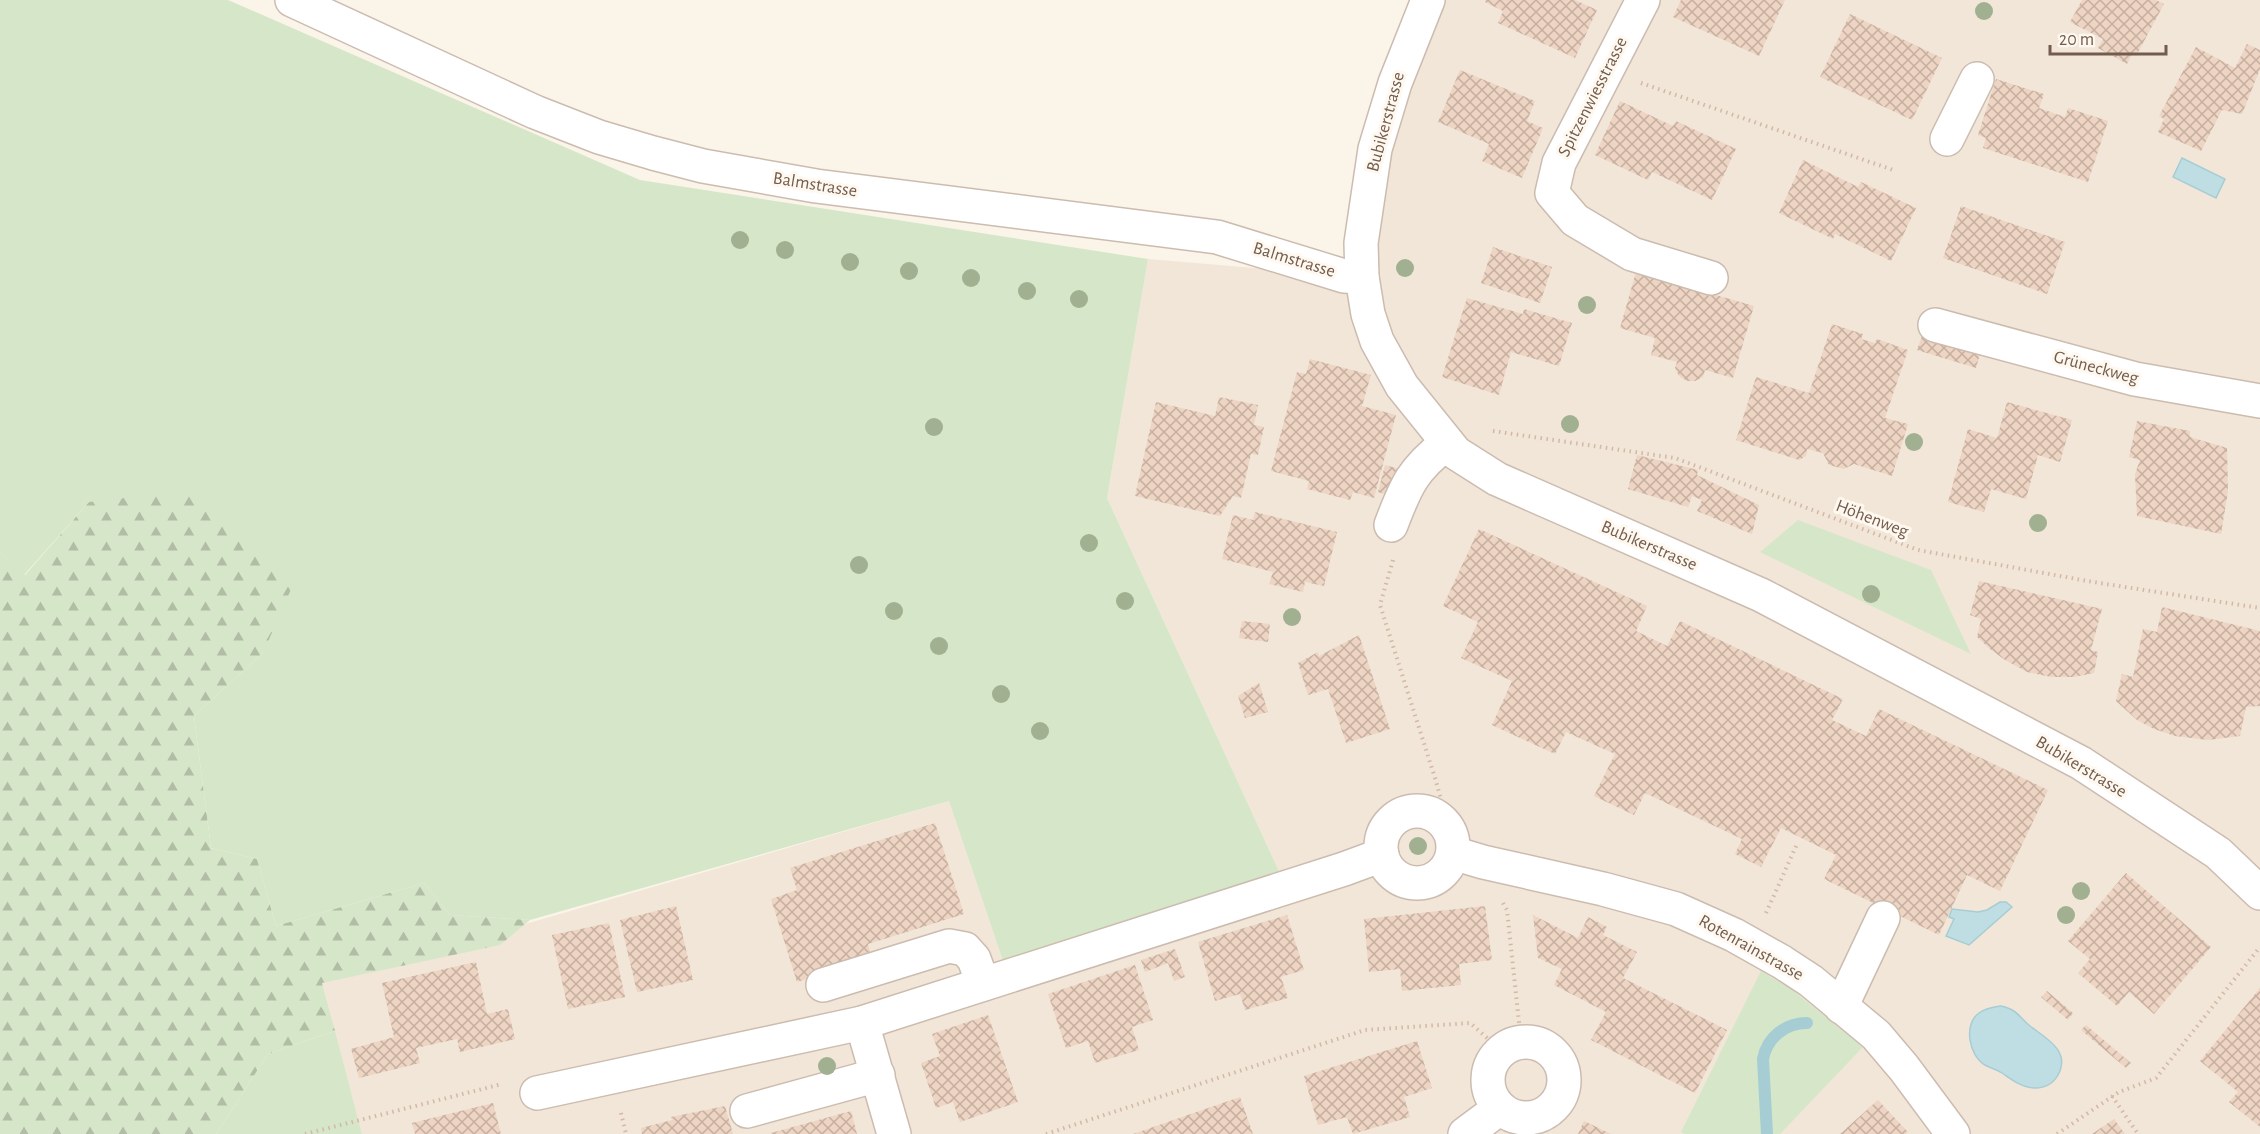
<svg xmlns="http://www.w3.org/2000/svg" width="2260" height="1134" font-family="'Alegreya Sans',sans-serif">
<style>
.residential{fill:#f2e6d8}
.green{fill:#d5e7c8}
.forest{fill:url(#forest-firs)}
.water{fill:#bfdee3;stroke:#a6cdd4;stroke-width:1.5}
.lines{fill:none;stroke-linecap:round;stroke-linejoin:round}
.stream{stroke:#a6cdd4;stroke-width:12}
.building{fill:url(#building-cross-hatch)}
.minor-casing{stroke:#ccbcb0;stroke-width:36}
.path{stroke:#d3b8a6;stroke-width:4;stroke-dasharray:1.5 4.5;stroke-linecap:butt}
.minor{stroke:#fff;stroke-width:33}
.tree{fill:#a0b090}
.labels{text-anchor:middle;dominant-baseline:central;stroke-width:6;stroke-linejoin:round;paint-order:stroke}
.street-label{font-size:18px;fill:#735c4f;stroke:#fef8ef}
</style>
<defs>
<pattern id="forest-firs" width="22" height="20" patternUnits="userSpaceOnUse" patternTransform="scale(1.5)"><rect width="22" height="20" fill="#d5e7c8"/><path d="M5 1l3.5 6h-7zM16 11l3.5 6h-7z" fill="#b1bea5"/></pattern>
<pattern id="building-cross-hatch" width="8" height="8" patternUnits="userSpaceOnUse" patternTransform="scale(1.5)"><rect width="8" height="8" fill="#eed4c3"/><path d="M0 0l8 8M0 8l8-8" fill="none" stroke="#c5afa1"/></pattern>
</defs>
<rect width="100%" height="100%" fill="#fbf4e9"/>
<polygon class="residential" points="1428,0 2260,0 2260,1134 362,1134 322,983 949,801 1005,967 1283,880 1107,498 1148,259 1362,277 1361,243"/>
<g class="green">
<polygon points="0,0 228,0 640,180 1148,259 1107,498 1283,880 1005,967 949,801 530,920 450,915 424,883 276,926 257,859 211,848 194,716 263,653 89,502 24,575 0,553"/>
<polygon points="1798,520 1931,570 1971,654 1760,552"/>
<polygon points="1761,971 1791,989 1863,1047 1780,1134 1685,1134 1681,1132"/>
<polygon points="335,1031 362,1134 216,1134 268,1054"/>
</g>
<polygon class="forest" points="187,491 296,578 263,653 194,716 211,848 257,859 276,926 424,883 450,915 530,920 500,945 322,983 335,1031 268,1054 216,1134 0,1134 0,553 25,575 89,502"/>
<g class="water">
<polygon points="2182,158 2225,179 2216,198 2173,177"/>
<polygon points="2000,902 2006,902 2012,907 1969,945 1946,936 1954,919 1949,917 1952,909 1978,912 1987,910"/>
<path d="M2001,1006C2018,1010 2018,1016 2030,1026C2047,1039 2071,1051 2058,1075C2053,1084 2044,1088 2035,1088C2022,1088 2011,1079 2002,1073C1996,1069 1990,1068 1985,1065C1969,1056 1963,1024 1979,1013C1986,1008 1994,1007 2001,1006Z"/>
</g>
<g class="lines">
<path class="stream" d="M1767,1134L1763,1059C1767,1037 1786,1023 1807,1023"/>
</g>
<g class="building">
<polygon points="1486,0 1575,0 1597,10 1575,58 1498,23 1503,11 1485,2"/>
<polygon points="1681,0 1785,0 1759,56 1673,17"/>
<polygon points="2082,0 2156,0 2164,4 2136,56 2132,54 2127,64 2098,48 2103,39 2070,22"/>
<polygon points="1850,14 1942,58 1912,120 1820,77"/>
<polygon points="2247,44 2260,50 2260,69 2242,114 2222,110 2201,151 2158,132 2164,119 2159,116 2196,47 2235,68"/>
<polygon points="1460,70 1535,101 1527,121 1543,128 1522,178 1482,161 1489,144 1438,122"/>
<polygon points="1996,79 2044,94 2039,108 2065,117 2068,108 2108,121 2088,182 1983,148 1986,138 1978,135"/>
<polygon points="1620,101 1673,126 1676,121 1736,149 1712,200 1652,172 1648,180 1595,155"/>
<polygon points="1803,160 1858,187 1861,182 1916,208 1891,261 1835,234 1833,239 1779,213"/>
<polygon points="1961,206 2065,242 2047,294 1943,258"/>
<polygon points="1493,247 1552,267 1540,303 1481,283"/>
<polygon points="1636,272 1754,306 1733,378 1705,370 1703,377 1695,381 1687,381 1679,376 1675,368 1677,362 1651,355 1655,338 1620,328"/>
<polygon points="1467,298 1523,314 1524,309 1572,323 1559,366 1511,352 1499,395 1442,377"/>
<polygon points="1832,324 1863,334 1861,339 1875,343 1877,339 1908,350 1885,418 1908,424 1892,476 1854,464 1844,469 1829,465 1823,453 1807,449 1806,456 1799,460 1736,440 1756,377 1809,393"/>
<polygon points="1924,330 1982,347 1976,368 1917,350"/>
<polygon points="1310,359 1371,375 1362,406 1396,415 1374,498 1353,492 1350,500 1307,489 1309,481 1271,471 1297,372 1306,374"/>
<polygon points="1219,397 1258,405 1254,425 1264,427 1258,455 1251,454 1241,498 1233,496 1220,516 1135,496 1156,402 1215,416"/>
<polygon points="2007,402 2072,420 2060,462 2038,455 2026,499 1991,489 1984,512 1948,502 1968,429 1997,438"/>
<polygon points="2137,421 2190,431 2190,437 2227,448 2228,491 2221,534 2137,516 2135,474 2140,460 2129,457"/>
<polygon points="1637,455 1698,470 1697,475 1759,505 1752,534 1697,511 1702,500 1692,496 1688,507 1628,489"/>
<polygon points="1385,465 1399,469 1392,496 1378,492"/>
<polygon points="1255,512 1337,532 1324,586 1305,582 1303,592 1269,584 1273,572 1222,559 1233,515 1253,520"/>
<polygon points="1479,529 1647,606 1636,631 1667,646 1680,621 1843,699 1832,720 1866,736 1879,709 2048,790 2000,891 1967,875 1939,935 1824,879 1836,855 1781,828 1761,867 1735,854 1742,839 1645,793 1634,815 1594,796 1615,754 1566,732 1555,754 1492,725 1512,681 1461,658 1478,622 1443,606"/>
<polygon points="1979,581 2102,609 2091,650 2098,652 2094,673 2074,677 2051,677 2027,672 2005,660 1990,649 1977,637 1981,619 1970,615"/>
<polygon points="2162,607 2260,631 2260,706 2246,707 2240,736 2208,740 2175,736 2154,729 2137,720 2116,701 2122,674 2133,677 2143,629 2157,632"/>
<polygon points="1242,621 1270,624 1268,642 1239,638"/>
<polygon points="1359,635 1390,729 1346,743 1328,689 1308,695 1298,663 1318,652 1319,656"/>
<polygon points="1259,683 1268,712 1245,718 1238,696"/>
<polygon points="935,823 964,914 868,944 872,958 797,982 771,899 797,890 790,868"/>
<polygon points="2126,873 2211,947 2154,1014 2129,992 2117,1006 2078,973 2090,959 2068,941"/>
<polygon points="676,906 693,980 637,992 620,920"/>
<polygon points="1485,906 1492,960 1459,964 1461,985 1402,991 1400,969 1369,972 1364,919"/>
<polygon points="1287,915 1304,970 1281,977 1288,998 1245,1010 1240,994 1215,1001 1198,942"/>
<polygon points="1533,915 1578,938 1588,917 1607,927 1603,935 1637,952 1623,978 1727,1030 1695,1093 1591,1040 1606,1012 1554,985 1562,969 1538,958"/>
<polygon points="609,923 625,997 568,1009 552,935"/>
<polygon points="1175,949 1185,977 1174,981 1168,963 1145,972 1141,960"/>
<polygon points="476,962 487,1014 508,1009 515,1039 460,1052 457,1039 416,1048 420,1063 359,1078 351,1049 394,1037 382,983"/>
<polygon points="1135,965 1153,1020 1132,1027 1139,1050 1095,1063 1088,1041 1066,1048 1048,994"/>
<polygon points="2260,988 2260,1127 2229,1102 2238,1092 2200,1061"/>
<polygon points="2047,991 2073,1013 2068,1020 2041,997"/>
<polygon points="988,1015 1018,1102 960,1122 953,1102 936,1108 921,1063 940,1056 932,1034"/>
<polygon points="2086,1025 2131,1063 2126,1068 2081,1030"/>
<polygon points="1417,1041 1432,1088 1404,1097 1410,1117 1353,1134 1347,1117 1318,1125 1304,1076"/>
<polygon points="1240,1097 1253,1134 1133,1134"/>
<polygon points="1878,1100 1908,1132 1906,1134 1840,1134"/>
<polygon points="493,1103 501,1134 415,1134 412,1123"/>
<polygon points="725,1106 733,1134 642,1134 641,1128 672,1120 671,1117"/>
<polygon points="851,1111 857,1134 771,1134 771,1133"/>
<polygon points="2114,1119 2125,1134 2092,1134"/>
<polygon points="1584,1121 1611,1134 1578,1134"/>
</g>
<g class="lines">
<defs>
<g id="minor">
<polyline points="292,0 535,112 599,137 653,153 703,166 816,186 1217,237 1344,276 1362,277"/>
<polyline points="1428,0 1395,83 1375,149 1361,243 1362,277 1368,314 1377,341 1402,386 1456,453 1497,479 1761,595 2081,763 2218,853 2260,893"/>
<polyline points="1643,0 1559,163 1552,193 1575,220 1632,254 1711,278"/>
<polyline points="1947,139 1977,79"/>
<polyline points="1935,325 2135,379 2260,401"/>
<path d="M1391,525C1406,485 1413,469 1447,443"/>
<circle cx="1417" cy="847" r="36"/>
<polyline points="1453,853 1483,862 1603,889 1676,909 1734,935 1782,962 1811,981 1876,1035 1904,1068 1953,1134"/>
<polyline points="823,985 949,946 965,949 974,959 983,984"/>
<polyline points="1841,1007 1883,918"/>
<polyline points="862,1023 894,1134"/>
<circle cx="1526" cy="1080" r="38"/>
<polyline points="537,1093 862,1023 1344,869 1382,855"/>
<polyline points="747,1111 878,1075"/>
<polyline points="1465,1134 1500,1108"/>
</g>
</defs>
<use href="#minor" class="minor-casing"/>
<g class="path">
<polyline points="1641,83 1896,171"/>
<polyline points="1493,431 1675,458 1918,550 2093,582 2260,608"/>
<polyline points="1393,560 1380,605 1435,778 1441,799 1438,816"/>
<polyline points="1503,903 1507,910 1521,1041"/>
<polyline points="1766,913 1797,844"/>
<polyline points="2112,1096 2138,1134"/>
<polyline points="621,1113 626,1134"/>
<polyline points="305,1134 502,1084"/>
<polyline points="1046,1134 1365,1030 1470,1023 1501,1050"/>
<polyline points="2057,1134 2119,1092 2156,1078 2260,947"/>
</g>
<use href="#minor" class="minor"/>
</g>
<g class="tree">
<circle cx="1984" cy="11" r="9"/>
<circle cx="740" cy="240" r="9"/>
<circle cx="785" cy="250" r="9"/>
<circle cx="850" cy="262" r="9"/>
<circle cx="1405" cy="268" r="9"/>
<circle cx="909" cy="271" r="9"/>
<circle cx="971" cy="278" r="9"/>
<circle cx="1027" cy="291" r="9"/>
<circle cx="1079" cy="299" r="9"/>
<circle cx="1587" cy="305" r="9"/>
<circle cx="1570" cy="424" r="9"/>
<circle cx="934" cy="427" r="9"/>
<circle cx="1914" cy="442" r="9"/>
<circle cx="2038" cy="523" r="9"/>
<circle cx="1089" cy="543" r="9"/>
<circle cx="859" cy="565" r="9"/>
<circle cx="1871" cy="594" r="9"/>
<circle cx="1125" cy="601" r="9"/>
<circle cx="894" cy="611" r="9"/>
<circle cx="1292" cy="617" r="9"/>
<circle cx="939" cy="646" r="9"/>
<circle cx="1001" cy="694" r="9"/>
<circle cx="1040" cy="731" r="9"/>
<circle cx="1418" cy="846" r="9"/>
<circle cx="2081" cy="891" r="9"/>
<circle cx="2066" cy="915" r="9"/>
<circle cx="827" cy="1066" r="9"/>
</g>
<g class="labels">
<g class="street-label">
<text transform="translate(1593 97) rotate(-63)">Spitzenwiesstrasse</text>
<text transform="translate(1386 122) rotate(-75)">Bubikerstrasse</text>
<text transform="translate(815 185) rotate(9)">Balmstrasse</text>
<text transform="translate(1294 260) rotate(17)">Balmstrasse</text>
<text transform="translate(2096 368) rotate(15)">Grüneckweg</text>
<text transform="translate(1872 519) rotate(21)">Höhenweg</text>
<text transform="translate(1649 546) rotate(23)">Bubikerstrasse</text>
<text transform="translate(2081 767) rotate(31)">Bubikerstrasse</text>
<text transform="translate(1751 948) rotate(29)">Rotenrainstrasse</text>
</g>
</g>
<path d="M2050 45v9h116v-9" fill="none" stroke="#735c4f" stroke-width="3"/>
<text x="2059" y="45" font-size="18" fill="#735c4f" stroke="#fef8ef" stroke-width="4.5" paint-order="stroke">20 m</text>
</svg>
